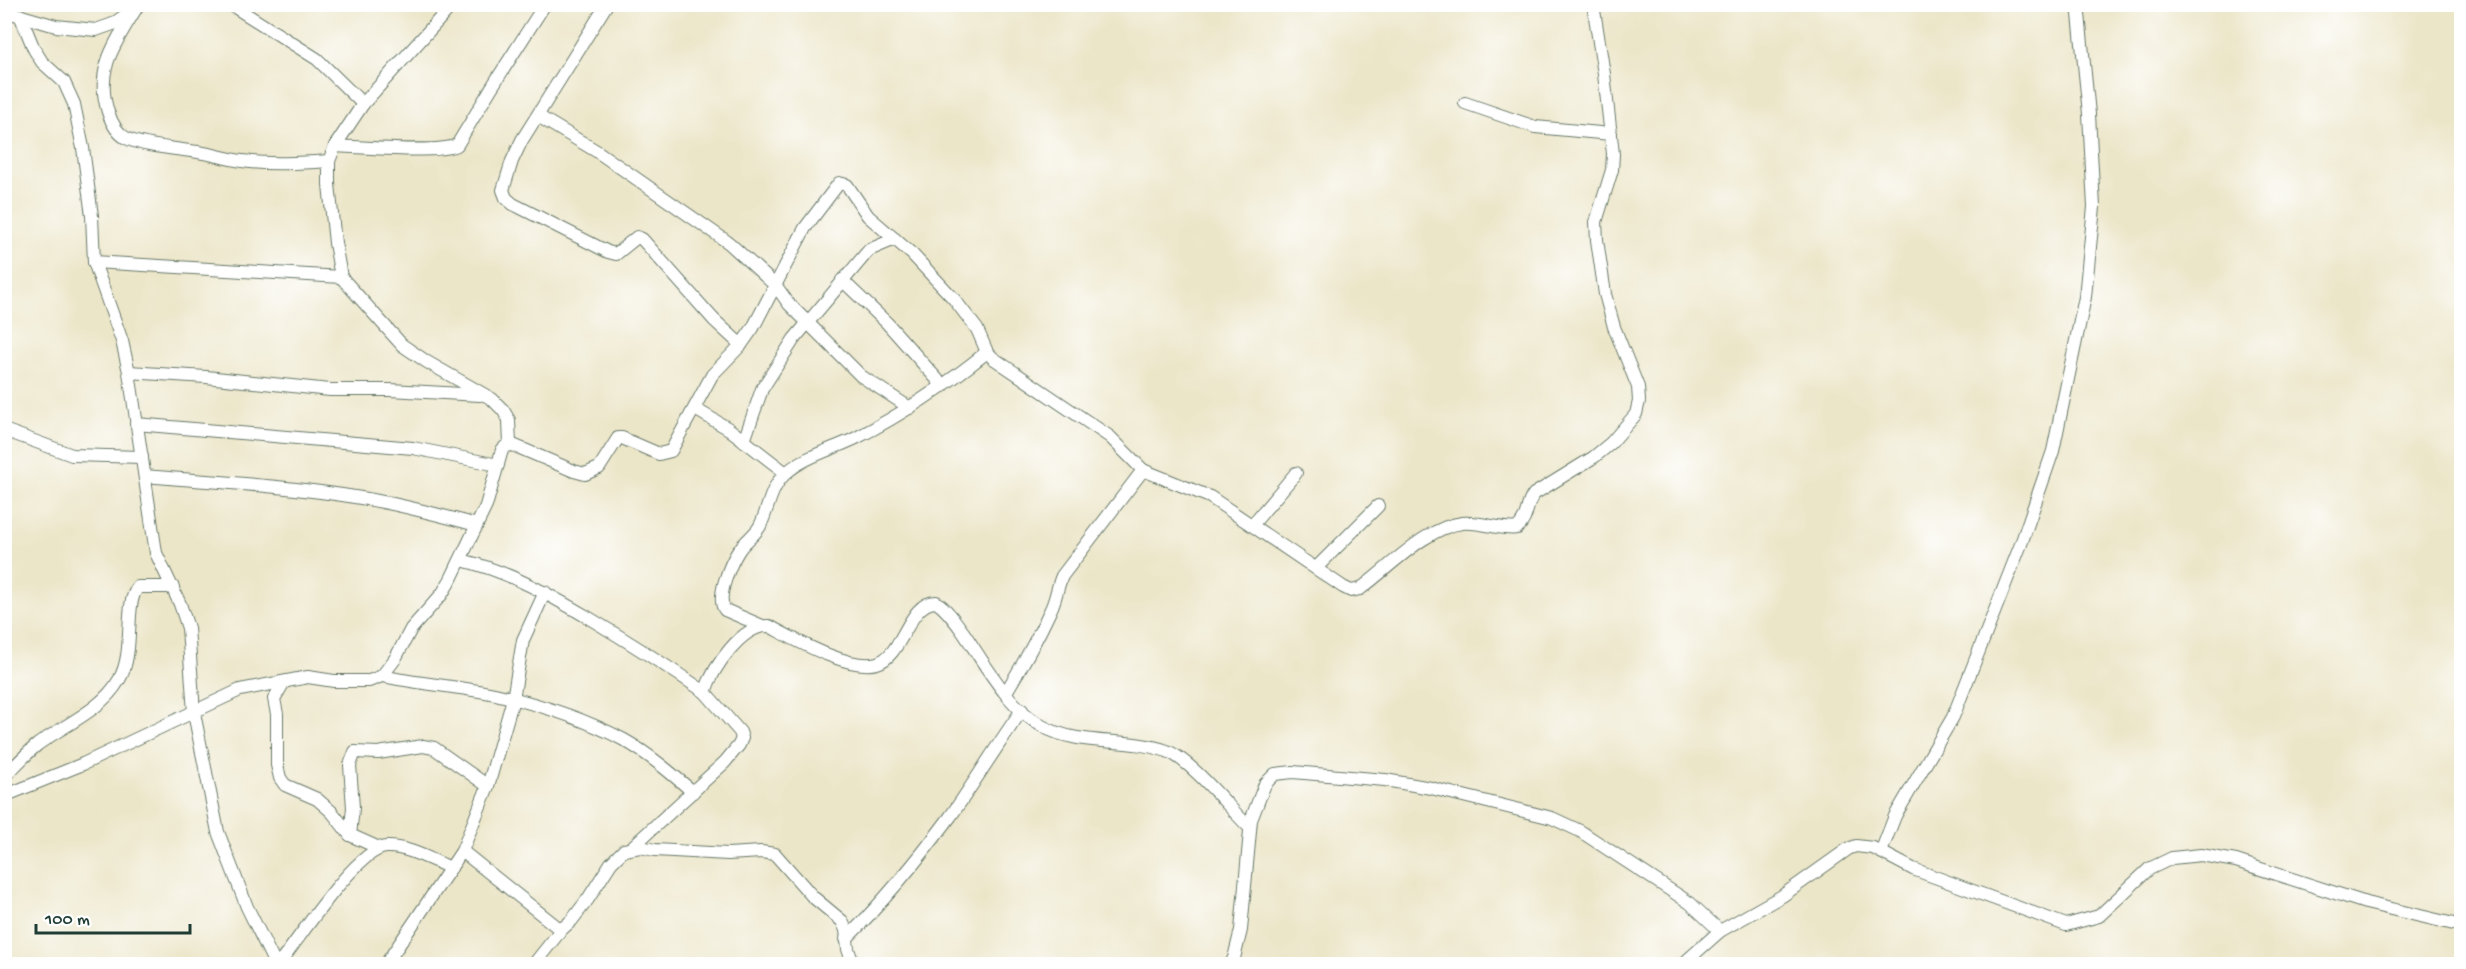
<svg xmlns="http://www.w3.org/2000/svg" width="2466" height="969" font-family="'Gochi Hand',sans-serif">
<style>
.lines{fill:none;stroke-linecap:round;stroke-linejoin:round}
.street-casing{stroke:#677868;stroke-width:14}
.street{stroke:#fff;stroke-width:12}
</style>
<rect width="100%" height="100%" fill="#fff"/>
<filter id="ink" filterUnits="userSpaceOnUse"><feTurbulence type="fractalNoise" baseFrequency=".0167" numOctaves="2"/><feDisplacementMap in="SourceGraphic" scale="12" xChannelSelector="R" yChannelSelector="G"/><feConvolveMatrix kernelMatrix="1 2 1 2 8 2 1 2 1" color-interpolation-filters="sRGB"/></filter>
<filter id="wash" filterUnits="userSpaceOnUse"><feTurbulence type="fractalNoise" baseFrequency=".008" numOctaves="4" result="noise"/><feDisplacementMap in="SourceGraphic" scale="24" xChannelSelector="R" yChannelSelector="G"/><feGaussianBlur stdDeviation="1.35" result="paint"/><feColorMatrix in="noise" values="0 0 0 0 0 0 0 0 0 0 0 0 0 0 0 0 0 1.4 0 .05"/><feComposite in="paint" operator="in"/></filter>
<g filter="url(#wash)">
<rect width="100%" height="100%" fill="#ece6c9"/>
</g>
<g filter="url(#ink)">
<g class="lines">
<defs>
<g id="street">
<polyline points="230,4 317,59 363,104"/>
<polyline points="453,4 363,104 335,146 329,161 329,184 335,243 341,277 402,345 427,362 492,399 503,410 509,420 510,445"/>
<polyline points="607,4 522,140 512,161 503,190 506,198 513,204 608,252 616,254 637,237 642,239 714,320 741,345"/>
<path d="M137,7C116,42 94,69 108,112C111,121 117,133 126,138C141,146 179,149 198,152C213,154 227,159 242,161C271,165 300,163 329,161"/>
<polyline points="4,11 56,26 96,30 113,24 130,12"/>
<polyline points="20,15 34,49 42,62 64,82 74,104 83,148 92,216 94,262 122,341 129,372 156,553 180,604 188,628 194,713 218,832 247,907 275,964"/>
<polyline points="1465,103 1535,127 1611,134"/>
<polyline points="538,116 598,152 729,243 776,286 789,304 861,376 910,408"/>
<path d="M335,146C360,147 438,154 457,145L492,87L545,4"/>
<polyline points="94,262 341,277"/>
<polyline points="842,280 887,323 943,386"/>
<polyline points="129,372 206,377 330,390 390,390 480,395"/>
<polyline points="695,409 729,429 786,473"/>
<polyline points="136,424 413,448 498,465"/>
<polyline points="4,430 72,455 142,457"/>
<polyline points="744,441 762,389 794,339 869,250 895,239"/>
<path d="M145,476C217,482 289,486 361,498C400,504 439,515 477,525"/>
<polyline points="1252,525 1296,473"/>
<path d="M461,560C508,571 548,594 589,618C629,642 667,666 705,692"/>
<polyline points="1316,568 1378,506"/>
<path d="M760,625L725,610C715,598 731,562 739,550C745,541 755,535 760,526C769,508 770,487 786,473C805,456 834,449 856,438C903,414 946,385 987,352"/>
<path d="M382,676C419,684 457,686 495,694C538,704 585,719 624,740C649,754 671,773 693,792"/>
<polyline points="284,682 274,699 277,714 277,765 280,778 285,785 317,799 332,812 350,835 379,848"/>
<path d="M1006,692C1022,666 1037,639 1050,611C1056,600 1057,587 1062,576L1143,470"/>
<path d="M4,777C15,766 25,755 37,745C65,724 101,711 119,680C136,651 123,605 138,587H173"/>
<path d="M4,796L83,764L240,690L308,677L334,681H369L382,676L395,659L411,629L442,594L451,579L486,506L502,450L506,446L513,445L574,471L585,474L599,468L618,438H622L659,454L671,451L712,375L741,345L753,328L805,228L839,183L847,185L868,216L912,254L954,299L977,329L987,352L993,358L1110,437L1143,470L1210,497L1343,587L1351,591L1360,589C1388,569 1426,527 1462,523C1480,521 1504,531 1517,528C1529,518 1525,505 1534,494L1594,457L1611,443L1636,414L1639,401L1638,387L1614,327L1605,294L1597,240L1596,222L1612,170L1613,154L1604,74L1593,4"/>
<polyline points="350,835 353,808 350,765 355,752 378,753 423,746 434,748 488,786"/>
<path d="M631,848L725,762L739,745L742,738L740,732L705,692C713,668 742,624 769,626C794,639 849,671 877,663C903,656 908,602 936,602C947,609 955,621 963,632C985,664 1007,706 1042,726C1079,747 1127,737 1167,751C1192,761 1229,808 1250,828"/>
<polyline points="462,851 561,930"/>
<polyline points="1881,852 1895,816 1953,717 2021,544 2053,451 2085,297 2094,207 2089,114 2078,4"/>
<path d="M846,939C884,901 918,860 950,817C975,782 997,745 1022,710"/>
<path d="M279,964C298,940 357,849 386,847C407,846 431,860 451,868"/>
<polyline points="386,964 462,851 488,786 513,699 523,640 545,592"/>
<polyline points="534,964 561,930 572,920 588,899 611,863 624,850 640,847 655,850 728,854 761,852 775,854 813,897 842,921 846,930 848,949 853,964"/>
<polyline points="1231,964 1234,958 1241,930 1251,820 1265,784 1275,774 1293,772 1385,780 1431,788 1552,818 1580,831 1690,903 1720,931"/>
<polyline points="1683,964 1720,931 1782,896 1848,849 1856,846 1873,848 1913,869 2066,925 2099,916 2149,869 2172,858 2201,855 2236,861 2366,903 2462,926"/>
</g>
</defs>
<use href="#street" class="street-casing"/>
<use href="#street" class="street"/>
</g>
</g>
<rect width="2466" height="969" fill="none" stroke="#fff" stroke-width="24"/>
<path d="M36 924v9h154v-9" fill="none" stroke="#1f3d34" stroke-width="3"/>
<text x="45" y="924" font-size="18" fill="#1f3d34" stroke="#ffffff" stroke-width="4.5" paint-order="stroke">100 m</text>
</svg>
